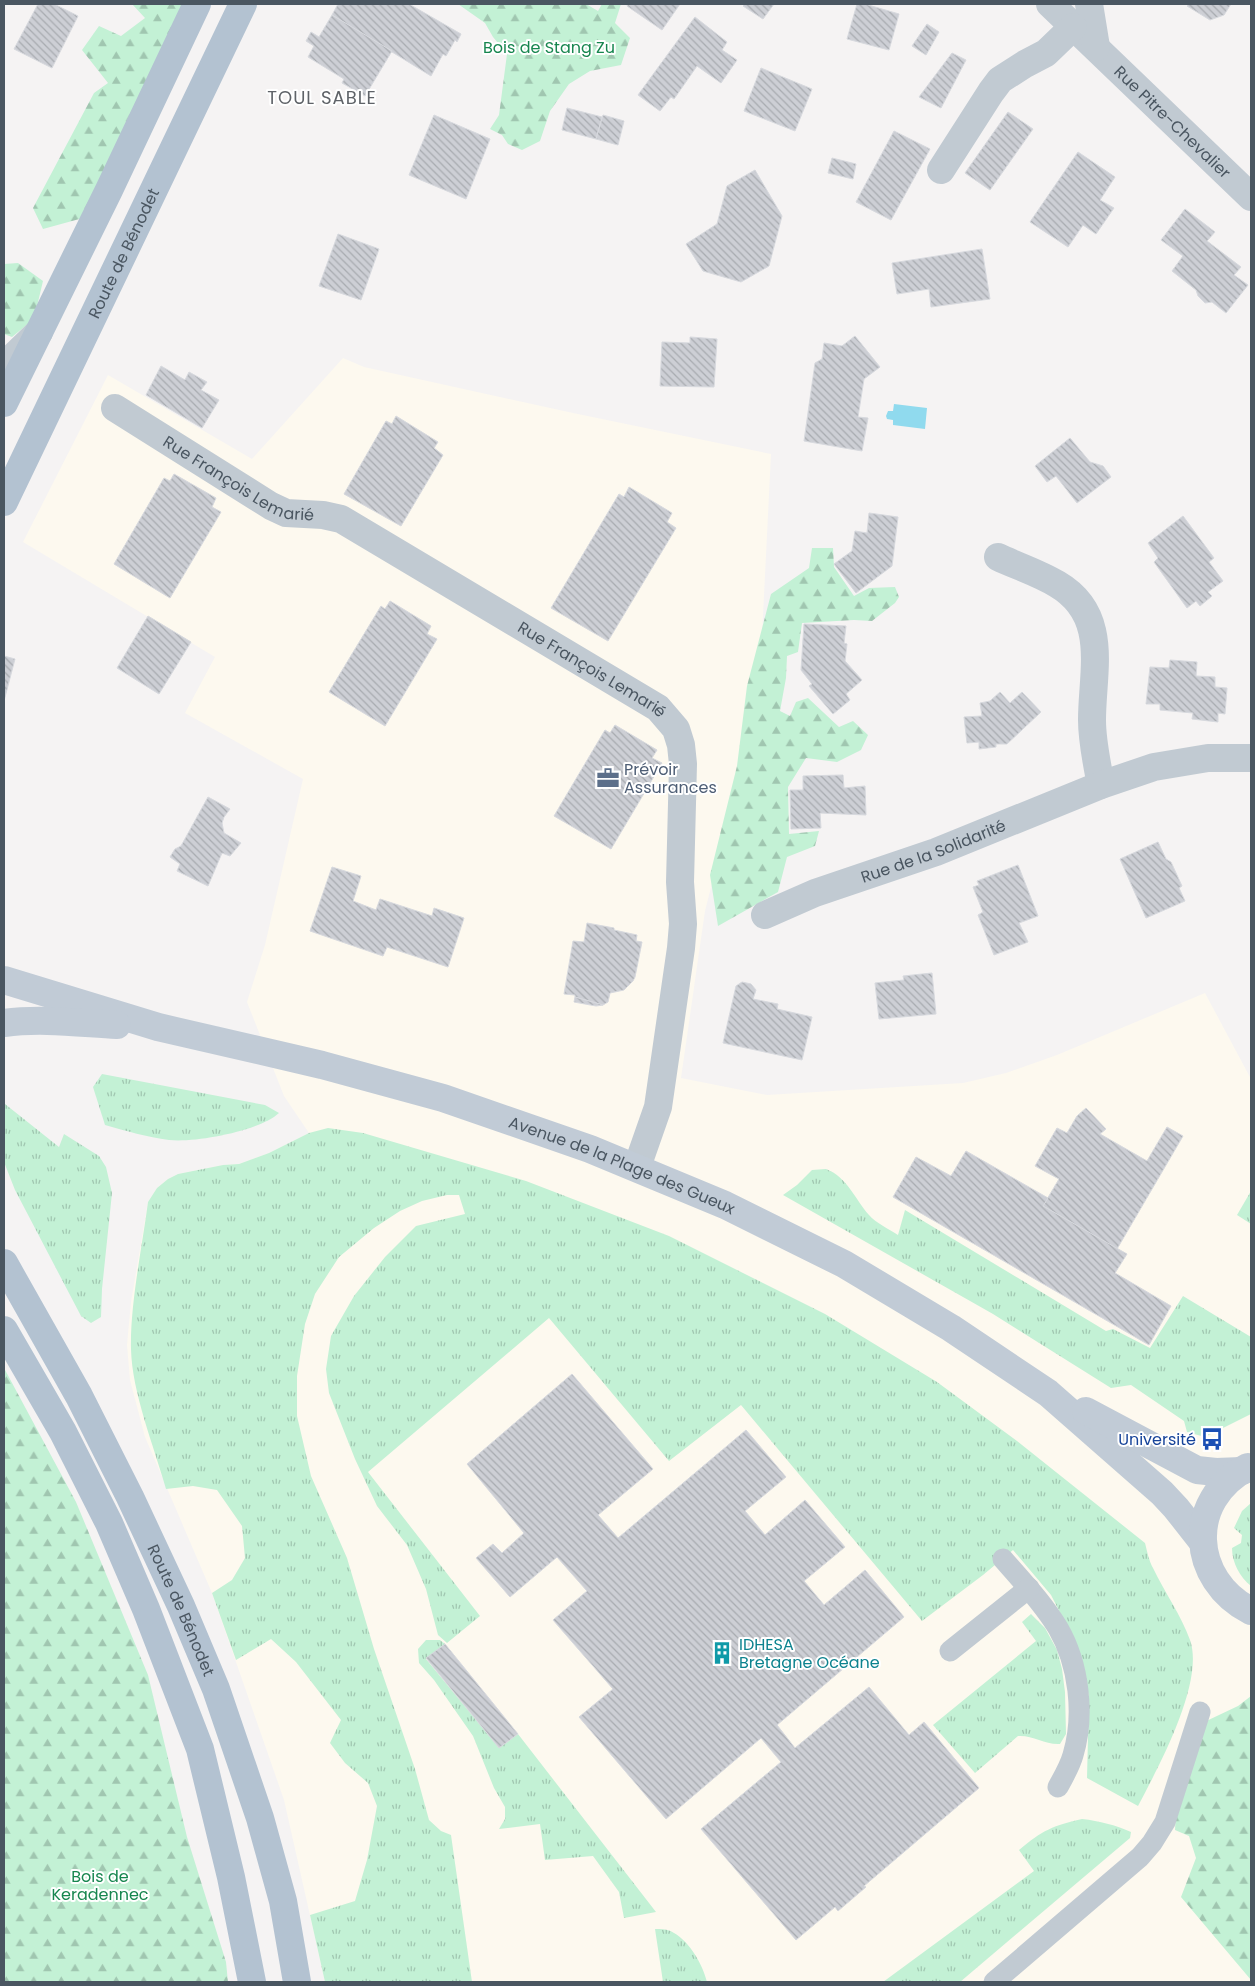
<svg xmlns="http://www.w3.org/2000/svg" width="1255" height="1986" font-family="Poppins,sans-serif">
<style>
.commercial{fill:#fdf9ef}
.grass{fill:url(#grass-tufts)}
.forest{fill:url(#forest-firs)}
.water{fill:#90daee}
.building{fill:url(#building-back-hatch);stroke:#d7d9de}
.lines{fill:none;stroke-linecap:round;stroke-linejoin:round}
.lane{stroke:#c1cad2;stroke-width:21}
.street{stroke:#c1cad2;stroke-width:28}
.secondary{stroke:#c1cbd6;stroke-width:28}
.primary{stroke:#b3c2d1;stroke-width:28}
.labels{text-anchor:middle;dominant-baseline:central;stroke-width:4;stroke-linejoin:round;paint-order:stroke}
.park-label{font-size:16px;fill:#17864f;stroke:#fff}
.street-label{font-size:16px;fill:#4a5661;stroke:#fff}
.service-label{font-size:16px;fill:#4e5e75;stroke:#fff;text-anchor:start}
.transit-label{font-size:16px;fill:#164399;stroke:#fff;text-anchor:end}
.culture-label{font-size:16px;fill:#0d838f;stroke:#fff;text-anchor:start}
.neighbourhood-label{font-size:18px;letter-spacing:1px;fill:#5f6368;stroke:#fff}
</style>
<defs>
<pattern id="grass-tufts" width="24" height="20" patternUnits="userSpaceOnUse" patternTransform="scale(1.25)"><rect width="24" height="20" fill="#c3f1d5"/><path d="M3 7l-1-3M5 7V3M7 7l1-3M15 17l-1-3M17 17v-4M19 17l1-3" fill="none" stroke="#a0c6b0"/></pattern>
<pattern id="forest-firs" width="22" height="20" patternUnits="userSpaceOnUse" patternTransform="scale(1.25)"><rect width="22" height="20" fill="#c3f1d5"/><path d="M5 1l3.5 6h-7zM16 11l3.5 6h-7z" fill="#a0c6b0"/></pattern>
<pattern id="building-back-hatch" width="6" height="6" patternUnits="userSpaceOnUse" patternTransform="scale(1.25)"><rect width="6" height="6" fill="#cdcfd5"/><path d="M-1 5l2 2M0 0l6 6M5-1l2 2" fill="none" stroke="#a8abb0"/></pattern>
</defs>
<rect width="100%" height="100%" fill="#f5f3f3"/>
<polygon class="commercial" points="343,358 364,367 573,413 771,454 759,697 705,911 681,1078 767,1095 963,1083 1006,1073 1057,1055 1205,993 1251,1079 1251,1982 325,1982 284,1800 212,1593 145,1437 130,1380 127,1345 131,1302 148,1202 157,1188 168,1179 178,1174 223,1165 239,1164 269,1153 309,1133 284,1096 247,1002 265,945 303,779 185,713 215,657 23,542 108,375 252,459"/>
<g class="grass">
<path d="M102,1074L265,1105L279,1113C260,1131 195,1143 169,1140C147,1137 126,1131 105,1125L93,1087Z"/>
<polygon points="5,1104 59,1147 64,1134 99,1156 106,1167 112,1193 102,1289 101,1317 91,1323 81,1316 15,1190 4,1162 4,1105"/>
<path d="M328,1128L363,1133L526,1181L669,1236L825,1314L937,1382L1017,1441L1145,1543C1147,1551 1149,1561 1153,1568C1165,1593 1181,1615 1190,1640C1205,1682 1158,1768 1138,1806L1087,1778L1089,1696L1075,1642L1051,1595L1013,1550L983,1575L922,1621L741,1405L669,1461L549,1318L368,1472L480,1616L447,1643L438,1635L426,1589L407,1545L377,1506L355,1459L329,1393L326,1369L331,1336L354,1296L385,1257L416,1226L465,1214L459,1195H447L422,1201L400,1211L374,1228L339,1257L315,1294L305,1324L297,1376V1416L311,1476L347,1558L374,1649L415,1769L429,1820L441,1831L451,1835L472,1982H325L310,1915L355,1901L367,1860L377,1806L368,1783L345,1763L330,1743L341,1720L296,1662L271,1639L236,1660L212,1593L232,1580L245,1558L242,1526L217,1490L193,1486L166,1489C154,1446 132,1393 131,1349C130,1304 142,1248 148,1202L157,1188L168,1179L178,1174L223,1165L239,1164L269,1153L309,1133Z"/>
<path d="M826,1169C847,1177 855,1199 869,1215C876,1223 889,1229 898,1235L905,1210L1106,1331L1113,1329L1150,1348L1183,1296L1251,1337V1414L1205,1437L1187,1432L1184,1421L1131,1385L1111,1388L993,1314L783,1195L797,1185L812,1170Z"/>
<polygon points="1251,1191 1251,1224 1237,1215"/>
<path d="M1251,1503V1586C1240,1577 1232,1563 1232,1548L1241,1543L1242,1535L1234,1528L1242,1511Z"/>
<path d="M1031,1614L1045,1628L1057,1650L1062,1669L1065,1692L1066,1734L1060,1744C1045,1745 1033,1735 1018,1736L975,1773L933,1725L1036,1641L1022,1622Z"/>
<polygon points="426,1640 440,1640 445,1644 426,1659 499,1748 518,1734 656,1912 624,1918 619,1892 593,1856 545,1860 540,1824 499,1829 505,1819 505,1807 494,1788 473,1736 434,1680 419,1663 418,1649"/>
<path d="M1082,1819C1100,1821 1115,1825 1131,1832L1130,1838L960,1982H883L1034,1871L1019,1850C1043,1830 1052,1826 1082,1819Z"/>
<path d="M655,1929C661,1929 669,1929 674,1933C690,1942 703,1965 707,1982H663Z"/>
</g>
<g class="forest">
<polygon points="132,4 185,4 83,218 43,229 33,208 94,93 108,83 82,50 99,26 121,36 145,18"/>
<polygon points="458,4 586,4 598,11 602,4 621,4 615,23 630,38 621,65 590,71 569,84 550,111 540,141 522,150 508,144 502,135 490,129 499,115 507,54 493,37 485,23"/>
<polygon points="18,263 43,281 34,319 12,337 4,334 4,264"/>
<polygon points="812,548 833,548 834,567 854,596 869,588 895,587 899,597 895,603 872,621 854,620 802,623 798,652 787,656 786,678 780,711 790,716 796,702 808,698 839,727 853,721 868,735 861,750 837,762 806,758 788,787 789,834 819,831 815,846 787,857 778,892 718,926 710,875 737,766 747,686 771,594 809,568"/>
<polygon points="4,1368 76,1502 148,1675 187,1837 226,1962 228,1982 4,1982"/>
<polygon points="1251,1696 1251,1980 1181,1897 1196,1858 1189,1836 1175,1830 1176,1811 1200,1724 1238,1706"/>
</g>
<polygon class="water" points="894,404 927,408 925,429 893,425 893,420 887,419 886,416 888,411 893,411"/>
<g class="building">
<polygon points="38,4 54,4 78,16 52,68 14,49"/>
<polygon points="338,4 409,4 461,34 457,42 455,40 446,56 443,54 431,76 332,15"/>
<polygon points="628,4 680,4 662,30 627,6"/>
<polygon points="745,4 774,4 763,19 743,6"/>
<polygon points="857,4 865,4 899,14 889,50 847,39"/>
<polygon points="1189,4 1231,4 1224,15 1210,20 1187,6"/>
<polygon points="332,15 392,51 365,96 342,83 344,79 308,57 314,46 306,41 311,32 319,37"/>
<polygon points="695,17 727,42 722,50 737,60 721,83 697,66 674,99 671,97 660,111 638,95"/>
<polygon points="927,24 939,32 926,55 912,46"/>
<polygon points="952,53 966,60 941,108 919,97"/>
<polygon points="761,68 812,89 795,131 744,111"/>
<polygon points="567,108 602,117 596,139 562,130"/>
<polygon points="1008,112 1033,129 990,190 965,173"/>
<polygon points="434,115 490,139 466,199 409,175"/>
<polygon points="603,115 624,121 618,145 596,139"/>
<polygon points="894,131 930,149 891,220 856,202"/>
<polygon points="1078,152 1115,177 1100,200 1114,208 1096,234 1083,225 1068,247 1030,222"/>
<polygon points="832,158 856,164 853,179 828,173"/>
<polygon points="755,170 782,216 769,266 741,282 703,271 686,244 717,224 727,186"/>
<polygon points="1185,209 1215,232 1207,241 1241,267 1234,275 1248,285 1226,313 1212,302 1205,303 1198,296 1196,290 1172,271 1183,256 1161,240"/>
<polygon points="338,234 379,249 361,300 319,286"/>
<polygon points="982,249 990,299 931,307 929,289 897,294 892,263"/>
<polygon points="855,336 880,367 864,379 858,417 868,418 862,451 804,441 815,363 822,359 824,343 842,346"/>
<polygon points="690,337 717,339 714,387 660,386 662,342 690,343"/>
<polygon points="161,366 185,380 189,372 207,382 201,390 219,400 202,428 146,395"/>
<polygon points="396,416 438,442 434,448 443,455 401,526 344,494 386,421 392,424"/>
<polygon points="1070,438 1090,462 1103,466 1111,477 1077,503 1056,476 1047,482 1035,466"/>
<polygon points="174,474 216,498 212,507 221,512 170,598 114,564 164,478 170,481"/>
<polygon points="629,487 672,513 667,522 676,528 608,641 551,608 619,494 624,497"/>
<polygon points="869,513 898,517 892,566 856,593 834,564 852,551 855,531 867,533"/>
<polygon points="1183,516 1214,558 1209,562 1223,581 1208,592 1212,596 1200,606 1196,601 1187,608 1154,562 1158,558 1148,543"/>
<polygon points="390,601 431,626 427,634 437,639 385,726 329,692 381,606 385,609"/>
<polygon points="148,616 191,642 159,694 117,668"/>
<polygon points="804,624 846,626 844,643 847,644 845,661 862,680 846,694 850,700 833,714 809,686 812,684 801,670"/>
<polygon points="4,656 15,659 4,701"/>
<polygon points="1170,660 1197,662 1196,676 1215,677 1215,687 1227,688 1225,714 1218,713 1218,722 1192,719 1193,713 1160,710 1160,704 1146,704 1150,667 1169,668"/>
<polygon points="1000,692 1010,703 1022,692 1041,712 1007,744 996,744 996,747 979,749 979,742 967,743 964,717 982,716 980,703 990,701"/>
<polygon points="615,725 657,750 652,758 662,763 611,849 554,816 605,730 610,733"/>
<polygon points="843,775 844,788 865,786 866,815 820,813 821,828 791,829 790,790 803,790 803,776"/>
<polygon points="208,797 230,809 224,817 222,823 224,833 241,843 230,856 222,853 208,886 177,871 180,864 170,857 175,849 181,846"/>
<polygon points="1158,842 1166,859 1171,862 1182,886 1179,888 1185,901 1146,918 1120,859"/>
<polygon points="1018,865 1038,916 1019,923 1028,942 994,955 978,915 983,912 973,887 979,885 977,881"/>
<polygon points="332,867 361,876 353,901 376,910 380,899 432,916 434,908 464,918 448,967 387,947 383,956 310,931"/>
<polygon points="587,923 614,928 614,930 637,935 636,941 642,942 635,977 633,981 624,990 610,993 608,1002 603,1005 575,997 575,995 564,994 573,941 584,942"/>
<polygon points="932,973 936,1014 879,1019 875,983 904,980 903,976"/>
<polygon points="742,982 751,984 756,990 753,999 778,1004 777,1009 812,1017 802,1060 723,1043 736,986"/>
<polygon points="575,997 603,1005 596,1006 574,1002"/>
<polygon points="1086,1108 1106,1129 1100,1134 1147,1161 1167,1127 1183,1136 1117,1249 1043,1206 1059,1179 1035,1166 1057,1128 1067,1133 1077,1116"/>
<polygon points="966,1151 1048,1198 1043,1206 1127,1254 1115,1273 1171,1306 1149,1345 893,1197 916,1157 951,1176"/>
<polygon points="572,1374 653,1469 598,1515 618,1538 746,1430 786,1477 745,1511 765,1535 805,1500 845,1547 804,1581 824,1605 865,1570 904,1617 777,1725 795,1748 869,1687 909,1735 924,1722 979,1788 864,1886 866,1887 838,1911 835,1907 796,1940 701,1829 781,1762 761,1738 666,1819 579,1717 613,1689 553,1620 587,1591 557,1557 510,1597 476,1558 493,1544 502,1553 524,1533 467,1464"/>
<polygon points="445,1644 518,1734 499,1748 426,1658"/>
</g>
<g class="lines">
<g class="lane">
<path d="M1003,1559C1022,1581 1043,1603 1058,1628C1079,1664 1085,1715 1073,1755C1070,1766 1064,1776 1058,1787"/>
<polyline points="950,1651 1029,1588"/>
<polyline points="994,1982 1140,1857 1152,1843 1165,1822 1200,1712"/>
</g>
<g class="street">
<path id="s1" d="M1050,4L1251,197"/>
<polyline points="1089,4 1096,47"/>
<polyline points="941,170 991,92 1000,80 1025,64 1046,53 1073,27"/>
<polyline points="4,366 39,332"/>
<path id="s2" d="M115,408L271,506L286,513L323,515L341,519L658,708L676,729L681,745L683,764L680,882L683,924L681,948L658,1107L637,1167"/>
<path d="M998,557C1017,566 1039,573 1057,584C1110,615 1092,671 1092,720C1092,742 1097,764 1101,785"/>
<path id="s3" d="M765,915L815,893L936,852L1101,785L1154,767L1208,758H1251"/>
</g>
<g class="secondary">
<path id="s4" d="M4,980L158,1027L322,1065L443,1098L590,1149L725,1205L844,1264L951,1328L1048,1393L1162,1493L1176,1508L1202,1541"/>
<path d="M4,1023C42,1018 79,1023 117,1025"/>
<polyline points="1086,1411 1197,1470 1216,1472 1242,1471"/>
<path d="M1248,1467C1185,1500 1190,1580 1251,1611"/>
</g>
<g class="primary">
<polyline points="4,403 109,190 197,4"/>
<path id="s5" d="M4,502L243,4"/>
<path id="s6" d="M4,1263L79,1396L130,1497L181,1606L216,1689L260,1818L283,1901L297,1982"/>
<polyline points="4,1330 63,1432 109,1523 146,1609 200,1749 231,1877 252,1982"/>
</g>
</g>
<defs>
<symbol id="office-bare" viewBox="-9 -9 18 18"><path d="M-6-3h4V-5.5h4V-3h4V5H-6ZM-1-4.5V-3h2v-1.5ZM-6 0V1H6V0Z" fill="#5c6f8a" stroke="#fff" stroke-width="2.5" paint-order="stroke"/></symbol>
<symbol id="bus-bare" viewBox="-9 -9 18 18"><path d="M-5-6H5V4H4V6H2V4H-2V6H-4V4H-5ZM-3.5-4V0h7V-4ZM-3.5 1.2v1.5H-2V1.2ZM2 1.2v1.5H3.5V1.2Z" fill="#1a4fb4" stroke="#fff" stroke-width="2.5" paint-order="stroke"/></symbol>
<symbol id="building-bare" viewBox="-9 -9 18 18"><path d="M-4-6H4V6H1V3H-1V6H-4ZM-2.5-4.3h1.7v1.8h-1.7ZM.8-4.3h1.7v1.8H.8ZM-2.5-1h1.7V.8h-1.7ZM.8-1h1.7V.8H.8Z" fill="#0f9aa8" stroke="#fff" stroke-width="2.5" paint-order="stroke"/></symbol>
</defs>
<g fill-rule="evenodd">
<use href="#office-bare" x="592" y="762" width="32" height="32"/>
<use href="#bus-bare" x="1196" y="1423" width="32" height="32"/>
<use href="#building-bare" x="706" y="1637" width="32" height="32"/>
</g>
<g class="labels">
<g class="park-label">
<text x="549" y="47">Bois de Stang Zu</text>
<text x="100" y="1876">Bois de<tspan x="100" dy="18">Keradennec</tspan></text>
</g>
<g class="street-label">
<text stroke="none"><textPath href="#s1" startOffset="170">Rue Pitre-Chevalier</textPath></text>
<text stroke="none"><textPath href="#s5" startOffset="276">Route de Bénodet</textPath></text>
<text stroke="none"><textPath href="#s2" startOffset="144">Rue François Lemarié</textPath></text>
<text stroke="none"><textPath href="#s2" startOffset="549">Rue François Lemarié</textPath></text>
<text stroke="none"><textPath href="#s3" startOffset="180">Rue de la Solidarité</textPath></text>
<text stroke="none"><textPath href="#s4" startOffset="646">Avenue de la Plage des Gueux</textPath></text>
<text stroke="none"><textPath href="#s6" startOffset="390">Route de Bénodet</textPath></text>
</g>
<g class="service-label">
<text x="624" y="769">Prévoir<tspan x="624" dy="18">Assurances</tspan></text>
</g>
<g class="transit-label">
<text x="1196" y="1439">Université</text>
</g>
<g class="culture-label">
<text x="739" y="1644">IDHESA<tspan x="739" dy="18">Bretagne Océane</tspan></text>
</g>
<g class="neighbourhood-label">
<text x="322" y="97">TOUL SABLE</text>
</g>
</g>
<rect width="1255" height="1986" fill="none" stroke="#4a5661" stroke-width="10"/>
</svg>
